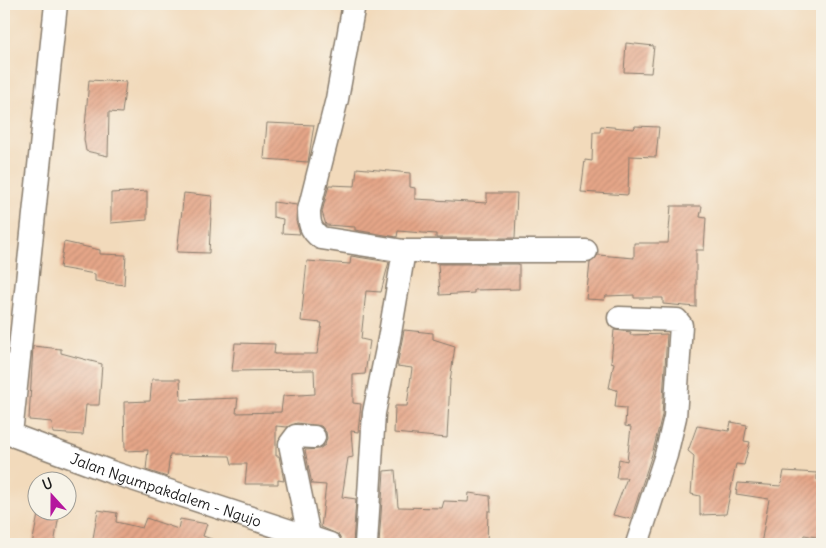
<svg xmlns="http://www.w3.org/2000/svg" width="826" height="548" font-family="Delius,sans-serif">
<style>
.building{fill:url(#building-hatch)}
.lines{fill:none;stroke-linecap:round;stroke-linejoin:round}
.minor-casing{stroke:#877b6c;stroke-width:25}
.minor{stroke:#fff;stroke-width:22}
.labels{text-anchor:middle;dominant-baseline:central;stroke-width:4.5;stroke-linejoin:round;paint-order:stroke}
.street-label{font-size:15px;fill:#1c1c1c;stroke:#f7f3e8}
</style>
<defs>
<pattern id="building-hatch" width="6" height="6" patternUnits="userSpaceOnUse" patternTransform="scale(1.25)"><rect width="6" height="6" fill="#e5a688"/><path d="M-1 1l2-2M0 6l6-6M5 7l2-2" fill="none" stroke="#c48e75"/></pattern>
</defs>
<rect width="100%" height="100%" fill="#f7f3e8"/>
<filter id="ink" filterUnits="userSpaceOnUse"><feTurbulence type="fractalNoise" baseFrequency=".02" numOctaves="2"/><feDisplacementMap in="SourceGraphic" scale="10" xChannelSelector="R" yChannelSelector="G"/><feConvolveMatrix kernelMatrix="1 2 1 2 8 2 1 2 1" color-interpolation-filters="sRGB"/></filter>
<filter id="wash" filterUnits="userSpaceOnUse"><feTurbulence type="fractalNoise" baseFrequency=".0096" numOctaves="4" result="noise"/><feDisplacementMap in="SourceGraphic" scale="20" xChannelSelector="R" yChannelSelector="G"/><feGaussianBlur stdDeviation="1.12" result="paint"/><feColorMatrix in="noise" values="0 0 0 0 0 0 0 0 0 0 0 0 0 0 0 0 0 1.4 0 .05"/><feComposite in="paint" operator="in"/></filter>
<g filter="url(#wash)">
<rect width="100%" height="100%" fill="#f2dabb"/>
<g id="blocks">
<g class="building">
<polygon points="626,43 654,46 651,73 624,72"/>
<polygon points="89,80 126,82 122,113 109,112 108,156 86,151 84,139"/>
<polygon points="267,123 314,125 308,162 264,159"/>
<polygon points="601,126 634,129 635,126 659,127 656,157 629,156 628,195 581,192 585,160 592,161 593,132 600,132"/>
<polygon points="357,168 410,173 410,187 415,188 415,199 487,203 487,193 517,193 515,238 436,238 436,234 398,231 397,237 355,230 355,227 326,225 322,212 329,185 355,186"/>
<polygon points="147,191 147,220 111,223 111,193"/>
<polygon points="184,193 212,196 209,253 177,252"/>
<polygon points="273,202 297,205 296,221 300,234 282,233 283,219 273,217"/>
<polygon points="671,206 702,206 700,217 706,218 704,250 696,250 696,307 663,304 663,298 634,298 634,295 606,296 604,300 586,299 590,263 598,255 634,258 634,243 668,243"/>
<polygon points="64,242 100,250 100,254 126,255 124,285 95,281 95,274 60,268"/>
<polygon points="351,256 389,262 381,292 366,291 361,339 370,341 365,374 353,375 353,403 361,404 358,432 351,431 353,457 348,458 342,497 356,499 353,544 343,544 339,535 321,527 326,485 312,484 305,450 319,449 325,445 327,438 326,432 321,426 297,423 287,427 276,426 276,456 279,456 284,481 278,480 278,484 245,484 247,464 232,464 230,456 170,455 167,477 146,470 148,450 125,451 124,402 150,401 152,379 180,379 181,400 238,398 236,413 281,412 283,396 315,394 314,370 232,371 235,343 275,344 274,354 317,354 322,323 301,321 307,261 350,264"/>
<polygon points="438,264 519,264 519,289 474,290 474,293 440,295"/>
<polygon points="404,330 433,333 433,339 455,346 450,381 447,438 394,433 395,406 407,406 412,368 397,366"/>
<polygon points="614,330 631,332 630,335 667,334 662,415 653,451 631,519 613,515 627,478 616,478 619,459 627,461 631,427 625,426 626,408 615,407 617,390 609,388 614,363 611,362"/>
<polygon points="33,346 61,349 61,353 102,364 99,405 86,405 83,435 53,433 52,422 29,420"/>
<polygon points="731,422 747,425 744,441 750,442 744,465 736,464 726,514 700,515 700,496 691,494 694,456 688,451 697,426 729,431"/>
<polygon points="395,470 398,507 442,508 444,501 468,502 469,493 490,496 491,511 488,511 487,544 379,544 384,471"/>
<polygon points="784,471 817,473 817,480 822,480 822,538 804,535 803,539 798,539 798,544 761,544 769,499 736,494 738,483 781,486"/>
<polygon points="39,510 60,510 54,544 32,544"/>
<polygon points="98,510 117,513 116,522 142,528 146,518 178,529 180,519 207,524 203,536 217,541 217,544 92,544"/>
</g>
</g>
</g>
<g filter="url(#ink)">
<use href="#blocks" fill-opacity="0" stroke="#877b6c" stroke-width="1"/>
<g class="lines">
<defs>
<g id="minor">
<path d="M354,4L337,99L309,210C309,223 310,230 321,238L404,251L389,339L374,413L366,544"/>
<polyline points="404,251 586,251"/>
<polyline points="619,318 677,320 681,325 675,417 666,455 637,544"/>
<path id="s1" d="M4,432L111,472L330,544"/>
<polyline points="11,434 56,4"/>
<polyline points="309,536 290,444 296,436 314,437"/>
</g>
</defs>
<use href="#minor" class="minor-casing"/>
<use href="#minor" class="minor"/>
</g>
</g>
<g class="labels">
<g class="street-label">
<text stroke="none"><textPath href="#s1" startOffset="172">Jalan Ngumpakdalem - Ngujo</textPath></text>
</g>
</g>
<rect width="826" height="548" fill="none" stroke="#f7f3e8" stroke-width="20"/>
<g transform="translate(52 496) rotate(339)"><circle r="24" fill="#f7f3e8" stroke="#9f9d96"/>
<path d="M0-4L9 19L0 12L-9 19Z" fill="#b5179e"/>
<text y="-8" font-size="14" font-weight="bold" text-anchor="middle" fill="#1c1c1c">U</text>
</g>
</svg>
